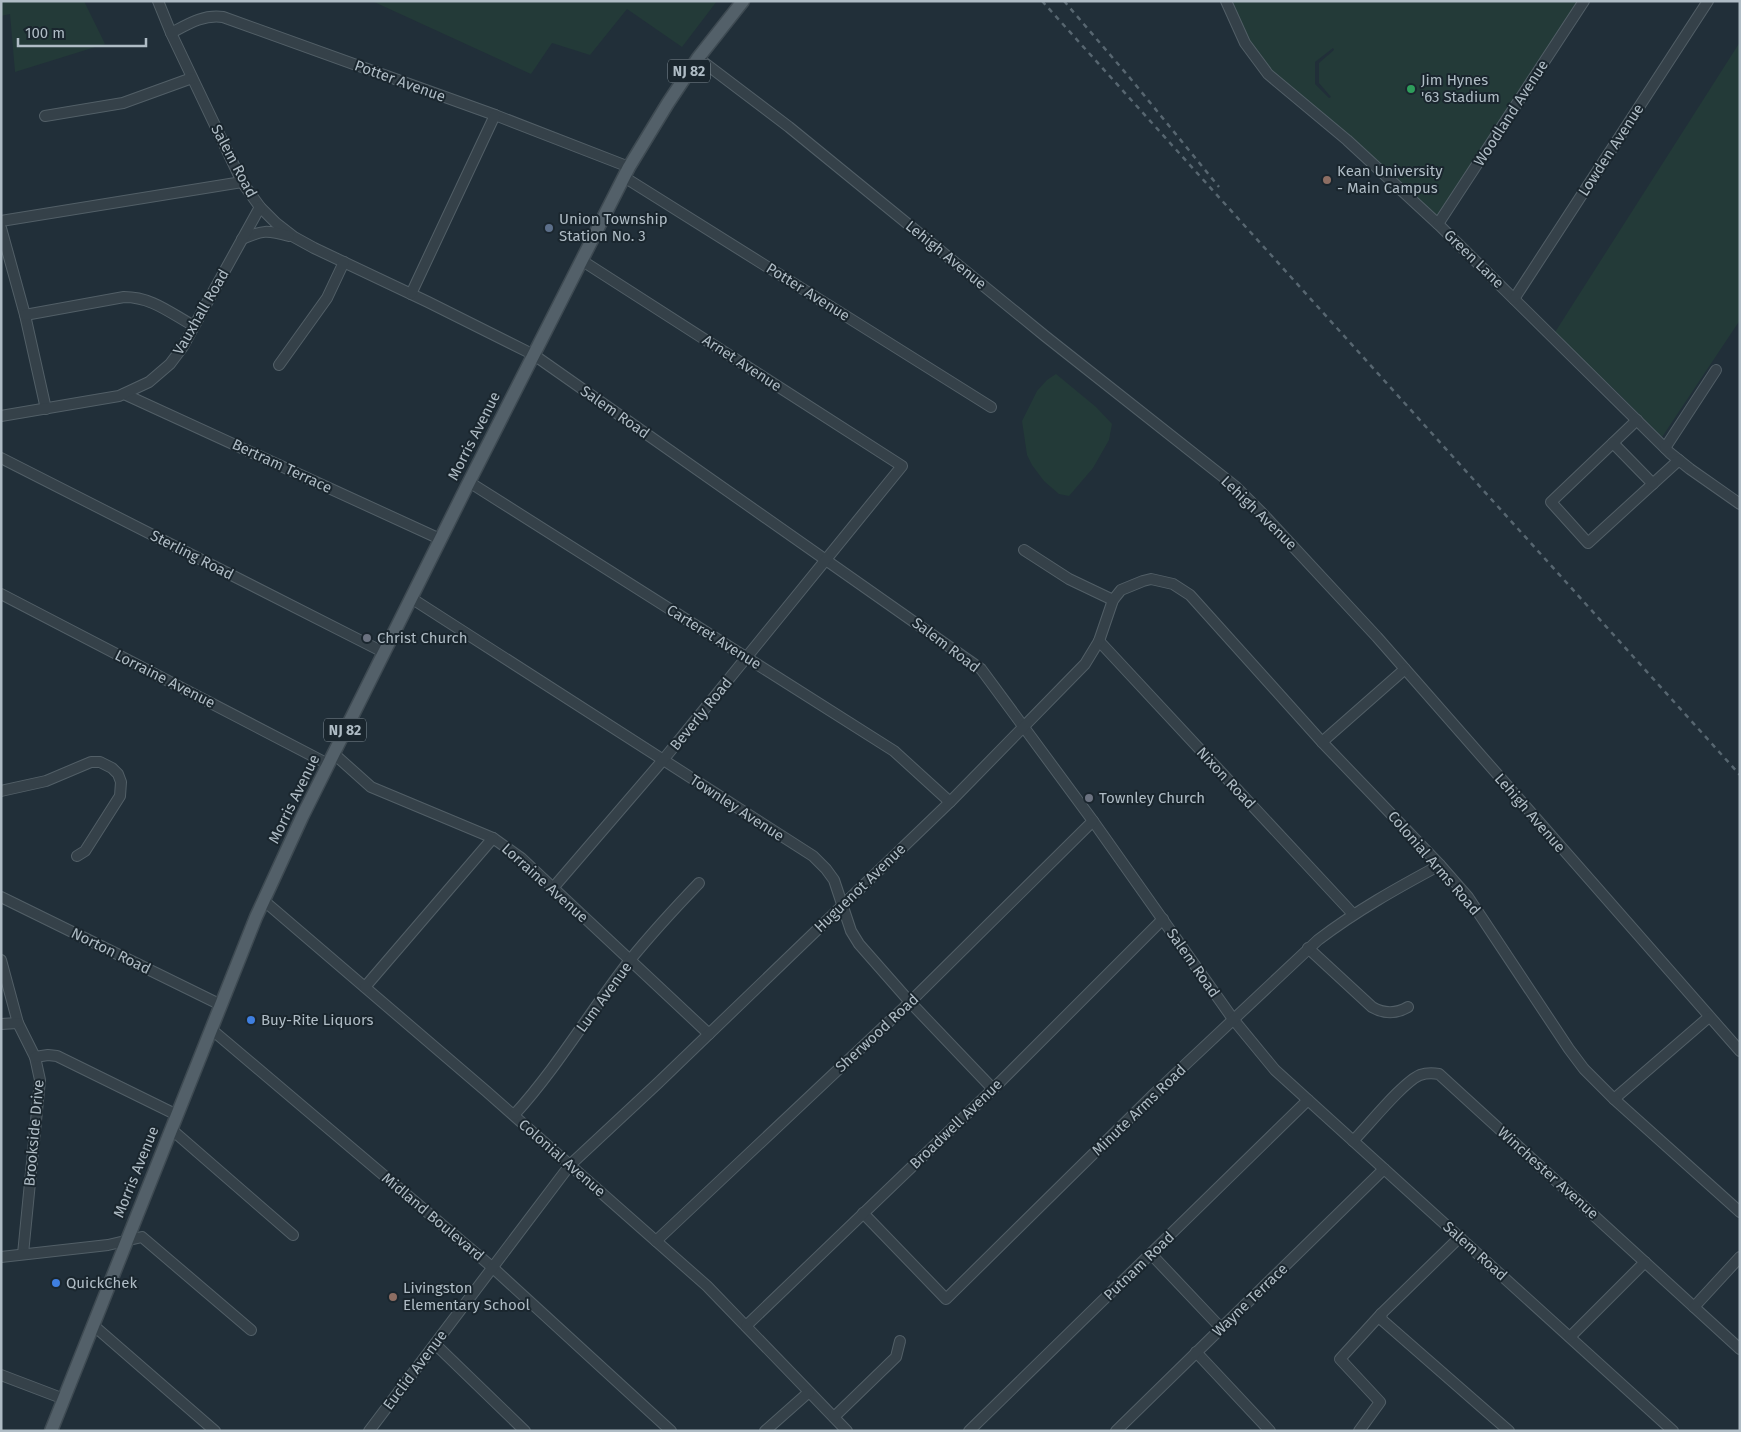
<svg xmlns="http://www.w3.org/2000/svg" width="1741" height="1432" font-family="'Fira Sans',sans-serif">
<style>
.green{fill:#233a38;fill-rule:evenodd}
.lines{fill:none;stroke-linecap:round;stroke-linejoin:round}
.minor-casing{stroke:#525f67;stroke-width:12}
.major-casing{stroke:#3e4a52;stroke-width:15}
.minor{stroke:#354149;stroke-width:10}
.major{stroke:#536069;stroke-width:12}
.rail{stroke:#576670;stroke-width:2.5;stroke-dasharray:5 5;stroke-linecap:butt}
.leisure-dot{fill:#2e9e5b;stroke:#1a262e;stroke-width:2}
.education-dot{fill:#8d6e63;stroke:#1a262e;stroke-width:2}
.service-dot{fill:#5c6f8a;stroke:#1a262e;stroke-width:2}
.worship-dot{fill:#6b7280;stroke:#1a262e;stroke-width:2}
.shop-dot{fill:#3f7fe0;stroke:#1a262e;stroke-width:2}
.labels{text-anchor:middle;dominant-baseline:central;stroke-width:4;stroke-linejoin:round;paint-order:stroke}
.shield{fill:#1a262e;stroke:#828f98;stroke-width:1}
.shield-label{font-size:14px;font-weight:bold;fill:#afbcc5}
.poi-label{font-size:15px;fill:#afbcc5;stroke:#1a262e;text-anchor:start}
.street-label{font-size:15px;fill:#afbcc5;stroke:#1a262e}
</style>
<rect width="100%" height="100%" fill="#212f39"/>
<g class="green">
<polygon points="1,1 84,1 105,44 15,72 10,14 1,16"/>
<polygon points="372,1 717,1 682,47 627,9 590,55 552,43 531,74"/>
<path d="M1226,1L1570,2L1584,1L1438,224L1268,74ZM1333,48L1334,50L1319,63V83L1331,97L1329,98L1315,84V62Z"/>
<polygon points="1740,42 1740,320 1662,437 1611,386 1552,337"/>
<polygon points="1056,374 1096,407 1112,424 1109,440 1093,468 1069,496 1059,494 1044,481 1032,465 1027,455 1022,421 1037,391 1047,380"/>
</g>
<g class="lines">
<defs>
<g id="minor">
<polyline points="158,1 171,33 242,182 260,207 276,223 294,237 314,248 428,302 534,355 981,669 1093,821 1233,1019 1275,1070 1673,1431"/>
<polyline points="1226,1 1245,43 1268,74 1347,140 1438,224 1670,453 1690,469 1740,504"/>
<path d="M171,33C188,24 204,14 223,17L495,115L629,167"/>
<polyline points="698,58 789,127 1045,336 1236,487 1263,514 1377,637 1740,1051"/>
<polyline points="45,116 123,103 192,78"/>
<polyline points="624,177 991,407"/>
<polyline points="1,221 242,182"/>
<polyline points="1438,224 1584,1"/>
<polyline points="1,228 25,315 46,409"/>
<path d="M242,239C263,230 267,230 289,236"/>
<polyline points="411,294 495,115"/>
<polyline points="1514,299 1708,1"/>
<path d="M25,315L124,297C152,297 170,313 194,326"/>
<polyline points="279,365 327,298 344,262"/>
<polyline points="124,394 440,539"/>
<polyline points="1,416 119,396 149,382 170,364 182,348 260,207"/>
<polyline points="1637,420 1551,502 1588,543 1679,460"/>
<polyline points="1613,443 1653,484"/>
<polyline points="1665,448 1716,370"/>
<polyline points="1,458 383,652"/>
<polyline points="469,482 894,751 950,802"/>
<polyline points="1024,550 1069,579 1113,600"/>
<polyline points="1,594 328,764"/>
<polyline points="411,598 813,856 826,869 834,880 851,931 859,944 910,1002 993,1089"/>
<polyline points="1099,641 1353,914"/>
<polyline points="1322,742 1405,669"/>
<polyline points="333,753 371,787 493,838 521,858 709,1034"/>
<polyline points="1,791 46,781 91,762 100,762 112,768 118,774 121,782 120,796 85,851 77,856"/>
<polyline points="553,888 663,760 902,466 581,260"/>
<polyline points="1,897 221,1005"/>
<polyline points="263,900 486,1091 707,1286 847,1431"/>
<path d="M1308,948L1372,1007C1384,1014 1396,1014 1408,1007"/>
<polyline points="1,960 18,1023 35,1057 40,1080 23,1254"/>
<polyline points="365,987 493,838"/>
<polyline points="1,1024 18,1023"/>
<polyline points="211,1029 492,1267 671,1431"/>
<polyline points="35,1057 48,1055 57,1056 177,1115"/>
<polyline points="1614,1099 1709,1017"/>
<path d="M514,1115C558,1067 590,1011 630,960C652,933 675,908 699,883"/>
<polyline points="171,1129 293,1235"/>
<path d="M1353,1141C1368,1126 1403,1082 1420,1075C1426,1073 1433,1073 1439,1074L1740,1349"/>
<path d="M863,1213L946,1299L1154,1094L1318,940C1356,911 1397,888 1440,865"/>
<polyline points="656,1241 910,1002 1093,821"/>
<polyline points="1151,1254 1221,1328"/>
<polyline points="1,1257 108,1245 142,1237 251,1330"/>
<polyline points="1694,1307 1740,1257"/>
<polyline points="1381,1314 1382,1320 1509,1431"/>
<polyline points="93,1325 215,1431"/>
<polyline points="746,1326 993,1089 1163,919"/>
<polyline points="1570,1337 1645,1262"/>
<polyline points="435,1344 525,1431"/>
<polyline points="1196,1352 1270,1431"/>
<polyline points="1,1375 64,1399"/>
<polyline points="834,1417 896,1357 900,1341"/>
<polyline points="369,1431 570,1165 658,1083 950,802 1085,664 1099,641 1113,600 1121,590 1143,581 1151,579 1173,584 1190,595 1322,742 1440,865 1468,897 1569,1049 1584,1069 1614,1099 1740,1212"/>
<polyline points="765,1431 809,1392"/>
<polyline points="969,1431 1308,1100"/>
<polyline points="1116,1431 1384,1169"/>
<polyline points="1359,1431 1380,1402 1340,1359 1381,1314 1460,1237"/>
</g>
<polyline id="major" points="51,1431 256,917 302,817 466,488 629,167 668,103 698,58 743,1"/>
</defs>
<use href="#minor" class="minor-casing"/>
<use href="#major" class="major-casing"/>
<use href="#minor" class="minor"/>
<use href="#major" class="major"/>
<g class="rail">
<polyline points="1042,1 1740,775"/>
<polyline points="1064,1 1130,78 1219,187"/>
</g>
</g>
<circle class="leisure-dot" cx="1411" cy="89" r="5"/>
<g class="education-dot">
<circle cx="1327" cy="180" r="5"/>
<circle cx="393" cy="1297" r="5"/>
</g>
<circle class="service-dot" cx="549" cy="228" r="5"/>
<g class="worship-dot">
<circle cx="367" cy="638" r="5"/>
<circle cx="1089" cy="798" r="5"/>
</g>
<g class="shop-dot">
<circle cx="251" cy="1020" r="5"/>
<circle cx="56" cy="1283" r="5"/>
</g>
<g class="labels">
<g class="shield">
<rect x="668" y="59.5" width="42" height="23" rx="4"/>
<rect x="324" y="718.5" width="42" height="23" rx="4"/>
</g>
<g class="shield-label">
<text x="689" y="71">NJ 82</text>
<text x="345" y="730">NJ 82</text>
</g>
<g class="poi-label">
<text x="1421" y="80">Jim Hynes<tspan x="1421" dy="17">'63 Stadium</tspan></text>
<text x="1337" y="171">Kean University<tspan x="1337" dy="17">- Main Campus</tspan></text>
<text x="559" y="219">Union Township<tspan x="559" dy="17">Station No. 3</tspan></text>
<text x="377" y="638">Christ Church</text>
<text x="1099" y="798">Townley Church</text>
<text x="261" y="1020">Buy-Rite Liquors</text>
<text x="66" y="1283">QuickChek</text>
<text x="403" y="1288">Livingston<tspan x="403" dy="17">Elementary School</tspan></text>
</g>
<g class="street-label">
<text transform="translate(400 81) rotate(20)">Potter Avenue</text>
<text transform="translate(1511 113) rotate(-57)">Woodland Avenue</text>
<text transform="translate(1611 150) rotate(-57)">Lowden Avenue</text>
<text transform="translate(234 161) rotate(62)">Salem Road</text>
<text transform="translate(946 255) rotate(39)">Lehigh Avenue</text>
<text transform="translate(1474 259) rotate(44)">Green Lane</text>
<text transform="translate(808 292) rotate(32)">Potter Avenue</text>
<text transform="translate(201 312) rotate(-60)">Vauxhall Road</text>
<text transform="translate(742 363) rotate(33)">Arnet Avenue</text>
<text transform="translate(615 412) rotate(35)">Salem Road</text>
<text transform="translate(474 436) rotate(-63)">Morris Avenue</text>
<text transform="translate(282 466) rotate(25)">Bertram Terrace</text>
<text transform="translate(1259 513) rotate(44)">Lehigh Avenue</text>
<text transform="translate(192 555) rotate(27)">Sterling Road</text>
<text transform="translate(714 637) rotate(32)">Carteret Avenue</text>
<text transform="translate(946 645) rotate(37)">Salem Road</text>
<text transform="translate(165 679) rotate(27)">Lorraine Avenue</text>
<text transform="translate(701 714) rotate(-51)">Beverly Road</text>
<text transform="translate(1226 778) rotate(47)">Nixon Road</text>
<text transform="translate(294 799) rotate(-64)">Morris Avenue</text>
<text transform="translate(737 808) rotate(33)">Townley Avenue</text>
<text transform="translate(1530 813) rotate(49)">Lehigh Avenue</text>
<text transform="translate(1434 863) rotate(49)">Colonial Arms Road</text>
<text transform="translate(545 883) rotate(42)">Lorraine Avenue</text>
<text transform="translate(860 888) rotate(-44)">Huguenot Avenue</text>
<text transform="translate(111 951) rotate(26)">Norton Road</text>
<text transform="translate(1193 963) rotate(55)">Salem Road</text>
<text transform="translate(604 997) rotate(-54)">Lum Avenue</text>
<text transform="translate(877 1033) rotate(-43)">Sherwood Road</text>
<text transform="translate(1139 1110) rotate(-44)">Minute Arms Road</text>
<text transform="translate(956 1124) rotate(-44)">Broadwell Avenue</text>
<text transform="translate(34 1133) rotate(-85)">Brookside Drive</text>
<text transform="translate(562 1158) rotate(41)">Colonial Avenue</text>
<text transform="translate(136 1172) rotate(-68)">Morris Avenue</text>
<text transform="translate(1548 1173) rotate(42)">Winchester Avenue</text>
<text transform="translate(433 1217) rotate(40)">Midland Boulevard</text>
<text transform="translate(1475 1251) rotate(42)">Salem Road</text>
<text transform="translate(1139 1266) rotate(-44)">Putnam Road</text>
<text transform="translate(1250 1300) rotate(-44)">Wayne Terrace</text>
<text transform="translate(415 1370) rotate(-53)">Euclid Avenue</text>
</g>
</g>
<rect width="1741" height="1432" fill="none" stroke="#afbcc5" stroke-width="5"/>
<path d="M18 38v8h128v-8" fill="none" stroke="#afbcc5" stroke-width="2.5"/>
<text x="25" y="38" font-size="15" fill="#afbcc5" stroke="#1a262e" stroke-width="4" paint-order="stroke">100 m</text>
</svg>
